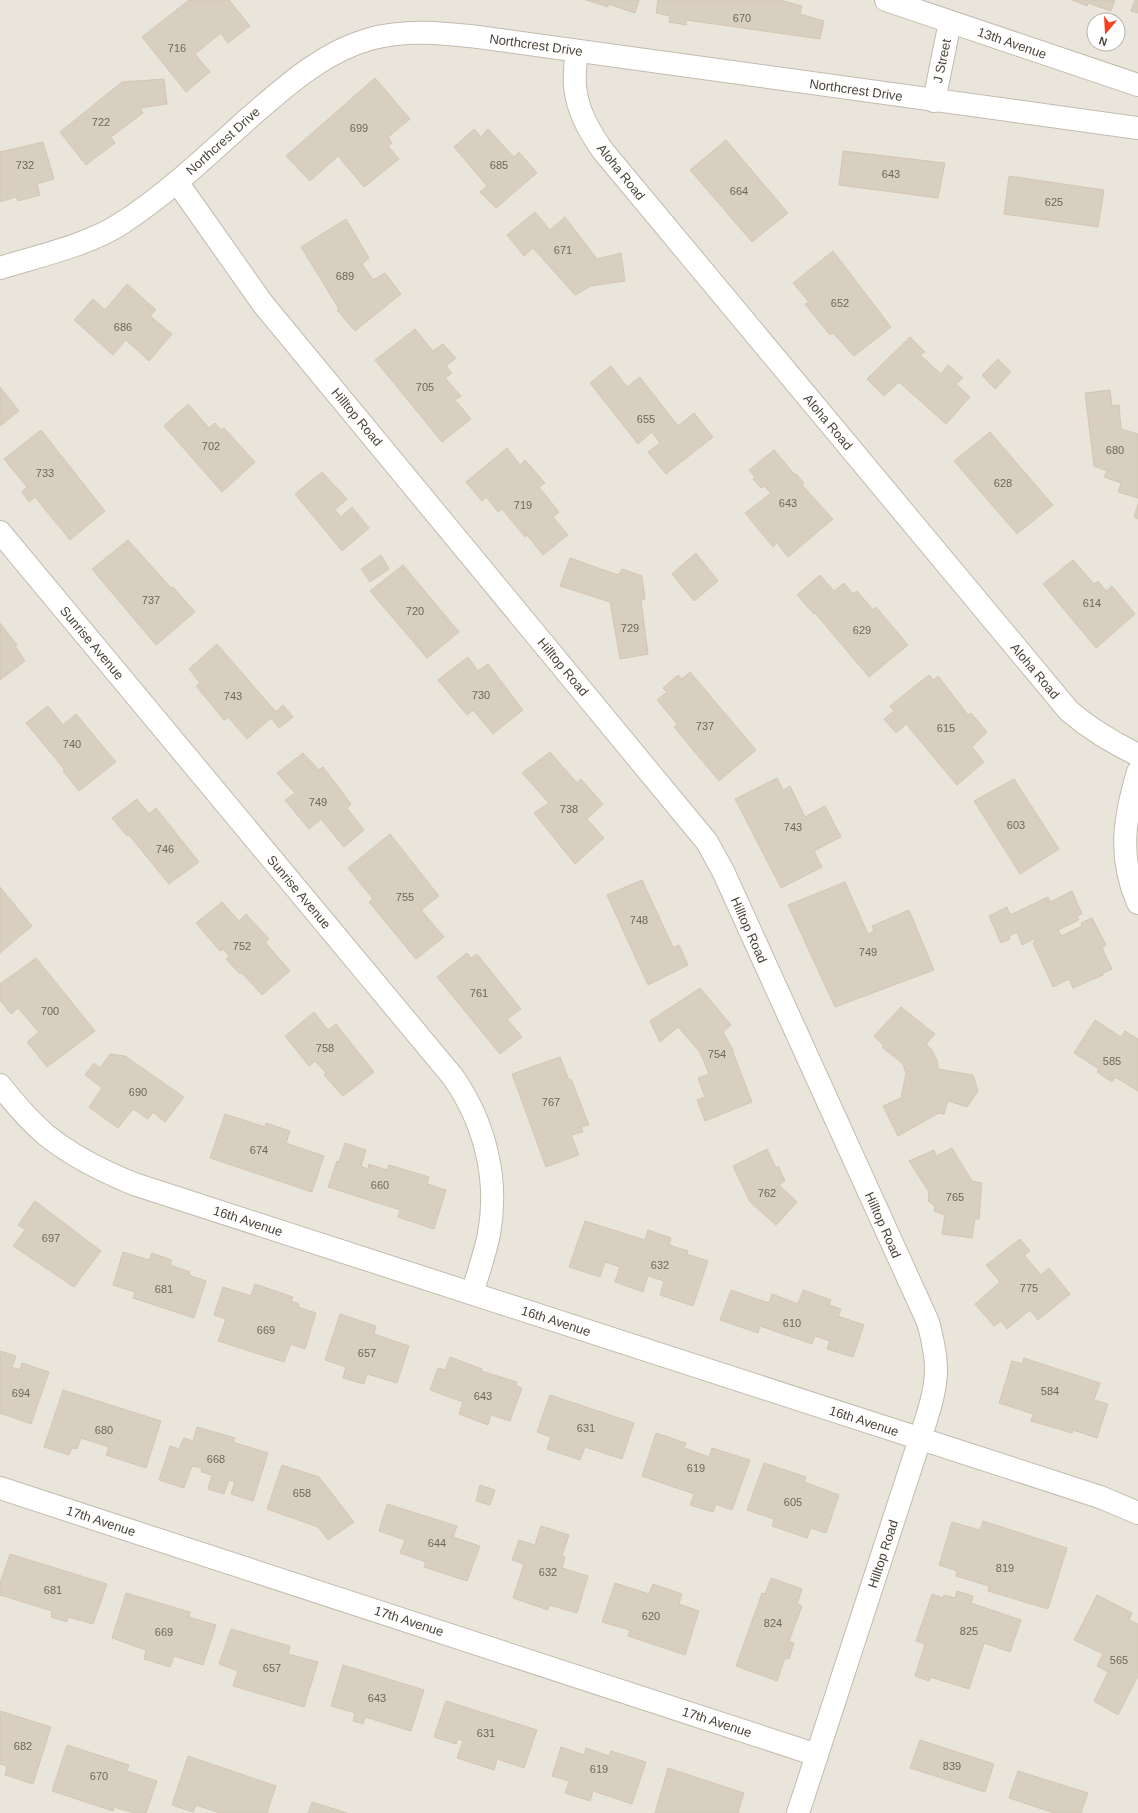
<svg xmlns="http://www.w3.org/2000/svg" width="1138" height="1813" font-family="Arial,sans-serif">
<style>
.residential{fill:#eae5da;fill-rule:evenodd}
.building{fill:#d8cfc1;stroke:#d3c7b4}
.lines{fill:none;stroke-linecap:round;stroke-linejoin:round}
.street-casing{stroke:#c2bbae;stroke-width:24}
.street{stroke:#fff;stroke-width:22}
.labels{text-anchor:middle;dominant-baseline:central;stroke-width:3;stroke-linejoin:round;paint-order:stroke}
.number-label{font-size:11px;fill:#6e675b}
.street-label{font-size:13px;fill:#4b4439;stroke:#fff}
</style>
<rect width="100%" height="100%" fill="#f6f3ec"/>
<path class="residential" d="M0,0H1138V1813H0ZM1094,20H1118V44H1094Z"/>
<g class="building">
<polygon points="189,0 229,0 250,26 228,43 221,33 195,54 210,72 186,92 142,37"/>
<polygon points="586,0 639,0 635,13 608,4 608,7"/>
<polygon points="658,0 780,0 802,6 800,14 824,21 820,39 686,20 686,25 669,22 670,16 656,13"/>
<polygon points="1072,0 1115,0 1111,11 1088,3 1087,6"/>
<polygon points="1135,0 1138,0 1138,13 1131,11"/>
<polygon points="375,78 410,119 388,137 392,143 388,146 399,159 364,187 338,156 310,181 286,156"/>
<polygon points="164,79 167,104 140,108 143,113 111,137 115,143 86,165 60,132 122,82"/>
<polygon points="474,129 481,137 488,129 514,157 519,152 537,173 496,208 480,192 487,186 454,147"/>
<polygon points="726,140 788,213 752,242 690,170"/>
<polygon points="43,142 54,179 37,184 40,195 18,201 16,197 0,202 0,152"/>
<polygon points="843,151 945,163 938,198 839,185"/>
<polygon points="1009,176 1104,190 1098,227 1004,214"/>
<polygon points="535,212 550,230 565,217 597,259 621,253 625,281 591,286 575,295 533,248 524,256 507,235"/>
<polygon points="346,219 369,258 362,264 373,280 385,273 401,294 355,331 337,310 339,309 301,247"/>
<polygon points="833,251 891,327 854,356 833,333 830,335 805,304 809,302 793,283"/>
<polygon points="127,284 156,310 150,316 172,334 149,361 126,340 113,355 74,320 93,299 105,310"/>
<polygon points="415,329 433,351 443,344 456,358 446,366 452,373 445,378 461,396 455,400 471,419 442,442 375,360"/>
<polygon points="910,337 925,352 920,355 941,374 948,365 963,378 956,384 970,397 946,424 899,382 884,396 867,379"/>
<polygon points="998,359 1011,372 995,389 982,375"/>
<polygon points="611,366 627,387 640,377 678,426 694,413 713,437 666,474 648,452 660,443 652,432 638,444 590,383"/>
<polygon points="0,387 19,411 0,426"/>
<polygon points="1110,390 1112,406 1119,405 1121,429 1138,434 1138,498 1118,492 1121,483 1104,477 1107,471 1094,466 1085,393"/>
<polygon points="188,404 209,428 215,423 221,430 224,428 255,462 222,492 164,426"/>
<polygon points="41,430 105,511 70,540 35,497 29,502 22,492 27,487 4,459"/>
<polygon points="990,432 1053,505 1017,534 954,461"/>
<polygon points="507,448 520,465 525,460 545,483 539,487 559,512 553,517 568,535 543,555 527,535 525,537 502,509 498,512 486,497 482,501 466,482"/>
<polygon points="774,450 795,475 796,474 804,483 802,485 833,519 788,557 777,543 773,547 745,513 771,493 764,486 761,488 753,479 755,477 749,470"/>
<polygon points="322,472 347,499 335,510 341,517 352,507 369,528 342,551 295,494"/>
<polygon points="1138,504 1138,519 1134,517"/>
<polygon points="128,540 171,588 173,587 195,612 156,645 92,569"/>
<polygon points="696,553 718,581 694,601 672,574"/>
<polygon points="381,555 389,569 370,582 361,569"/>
<polygon points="570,558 618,575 622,569 642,576 645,599 641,600 648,654 620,659 610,602 560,586"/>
<polygon points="1073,560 1094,584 1098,581 1106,591 1112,586 1135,614 1096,648 1043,584"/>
<polygon points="403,565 459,632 427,658 370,591"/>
<polygon points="820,575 834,591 844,583 853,594 857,591 873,610 876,607 908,645 869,677 815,613 814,614 797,595"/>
<polygon points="0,623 17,645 15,646 25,661 0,680"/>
<polygon points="217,644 276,712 283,705 293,717 279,728 271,718 247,739 228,717 224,720 196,686 200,683 189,669"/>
<polygon points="468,657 478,671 488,664 523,710 493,734 473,710 467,715 438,680"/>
<polygon points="690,672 756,750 719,781 674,727 677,724 657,700 667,692 663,688 678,675 682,679"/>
<polygon points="929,675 934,680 938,676 968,715 971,713 987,732 972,747 984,762 957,785 906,724 896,733 884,719 894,711 890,706"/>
<polygon points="48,706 63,725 76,714 116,762 79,791 63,771 65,770 26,723"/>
<polygon points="550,752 577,783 581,779 603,804 587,819 604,838 575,864 534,813 549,803 522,773"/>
<polygon points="303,753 319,770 323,767 351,804 347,808 364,830 344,847 321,819 309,829 285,800 295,793 277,773"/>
<polygon points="777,778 783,790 790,786 805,817 825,806 841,837 814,851 822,867 781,888 735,799"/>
<polygon points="1014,779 1059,849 1020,874 974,801"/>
<polygon points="137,799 149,814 156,808 199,862 169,884 129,835 127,836 112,818"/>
<polygon points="390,834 439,896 421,910 444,937 416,959 369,902 373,899 348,868"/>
<polygon points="642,880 673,947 679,945 688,965 648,985 607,895"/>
<polygon points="845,882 868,934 874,931 872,926 909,910 934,970 835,1007 788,905"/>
<polygon points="0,887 32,926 0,953"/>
<polygon points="1072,891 1082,914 1077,916 1079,920 1058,930 1061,936 1082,926 1081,923 1092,918 1106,945 1102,948 1112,969 1103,973 1103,975 1073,988 1069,979 1053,987 1033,943 1036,942 1034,939 1022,945 1017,932 1009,936 1010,939 1001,943 989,916 1007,907 1010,915 1048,897 1050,902"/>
<polygon points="222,902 239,921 246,914 269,939 265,942 290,971 262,995 242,973 240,974 226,959 229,956 223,949 220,951 196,923"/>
<polygon points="467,953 471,958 477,954 521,1009 507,1019 522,1037 500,1054 437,977"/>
<polygon points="36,958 95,1031 47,1067 27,1042 39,1032 18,1008 11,1014 0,1000 0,984"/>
<polygon points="700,988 731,1025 723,1032 732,1048 734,1055 752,1102 705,1121 697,1100 705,1097 698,1078 709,1074 700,1052 678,1027 660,1042 650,1021"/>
<polygon points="901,1007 935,1034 926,1044 932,1050 937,1060 938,1069 973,1075 978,1091 967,1107 948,1101 944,1114 939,1113 898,1136 883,1106 901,1098 906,1073 903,1064 882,1047 884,1046 874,1036"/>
<polygon points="314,1012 328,1030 336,1024 374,1072 343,1096 324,1075 326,1073 315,1061 309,1066 285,1036"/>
<polygon points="1095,1020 1121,1037 1125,1031 1138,1039 1138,1091 1115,1077 1112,1082 1097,1072 1099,1069 1074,1053"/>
<polygon points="110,1054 125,1056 184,1097 165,1122 153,1112 148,1119 133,1109 118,1128 89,1107 102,1088 85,1075 94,1063 100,1068"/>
<polygon points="560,1057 569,1080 571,1079 589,1125 581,1127 583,1132 571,1135 579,1155 546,1167 512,1074"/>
<polygon points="225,1114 265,1127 266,1123 290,1131 286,1143 324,1156 312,1192 210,1158"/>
<polygon points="345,1143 366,1150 361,1166 368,1169 369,1164 387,1170 389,1165 429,1177 427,1184 446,1190 434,1229 398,1217 400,1210 328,1187 337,1161 339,1162"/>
<polygon points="952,1148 972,1181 982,1183 979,1219 975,1219 972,1238 942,1234 945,1215 934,1211 935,1206 928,1201 929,1192 909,1161 934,1150 936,1156"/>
<polygon points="767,1149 776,1168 778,1166 785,1181 779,1185 797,1202 776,1225 750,1202 733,1166"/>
<polygon points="35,1201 101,1251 74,1287 13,1246 25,1230 18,1225"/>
<polygon points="585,1221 645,1240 648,1230 671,1238 669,1245 688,1251 687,1254 708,1261 693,1306 660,1295 664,1281 648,1276 643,1292 615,1282 620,1267 605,1262 600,1277 569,1267"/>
<polygon points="1020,1239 1030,1251 1024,1255 1041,1275 1049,1268 1070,1294 1038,1320 1030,1310 1007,1329 1001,1321 994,1326 975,1304 1000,1282 986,1265"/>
<polygon points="123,1252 149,1260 152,1253 172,1260 170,1265 190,1272 189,1275 206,1281 194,1318 133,1298 135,1292 113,1285"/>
<polygon points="255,1284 293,1297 291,1301 299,1304 298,1307 316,1313 305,1349 291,1344 284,1362 218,1341 226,1319 214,1315 223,1287 251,1296"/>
<polygon points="731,1290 769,1303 772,1294 798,1304 803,1290 831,1300 829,1305 841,1309 838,1316 864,1325 853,1357 827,1349 830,1341 815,1336 812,1344 760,1326 758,1333 720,1320"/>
<polygon points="340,1314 376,1326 374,1334 409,1346 397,1383 367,1374 364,1384 343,1378 346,1367 325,1360"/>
<polygon points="0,1351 16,1356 12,1367 20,1370 22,1363 49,1372 31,1424 0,1413"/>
<polygon points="450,1357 482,1369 481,1371 517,1382 516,1386 522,1388 510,1421 491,1415 488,1425 459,1414 463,1402 430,1390 438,1368 445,1370"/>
<polygon points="1024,1358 1100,1383 1094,1400 1108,1404 1097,1438 1073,1430 1072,1433 1031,1421 1033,1414 999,1403 1012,1361 1022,1364"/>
<polygon points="63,1390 161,1421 146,1468 106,1455 109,1447 81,1438 77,1449 72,1448 69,1455 44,1447"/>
<polygon points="550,1395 634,1423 622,1459 585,1447 580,1460 547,1449 551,1437 537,1432"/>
<polygon points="197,1427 235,1438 233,1442 268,1453 253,1501 231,1494 235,1482 229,1480 224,1494 208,1489 212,1475 201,1472 202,1468 192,1466 184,1488 159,1480 170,1446 179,1449 184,1438 193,1441"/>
<polygon points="656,1433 686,1443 684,1448 709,1457 712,1448 750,1460 732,1510 716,1504 713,1512 690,1505 694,1494 642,1476"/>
<polygon points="764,1463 806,1477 804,1482 839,1495 826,1533 811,1528 807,1538 772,1526 774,1519 747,1510"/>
<polygon points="282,1465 319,1477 354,1522 328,1540 318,1527 267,1509"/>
<polygon points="480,1485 495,1490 490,1505 476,1501"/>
<polygon points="387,1504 457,1526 453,1537 480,1546 467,1581 424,1567 426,1562 400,1553 405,1540 379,1531"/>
<polygon points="983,1521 1067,1548 1048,1609 988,1591 989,1586 956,1576 957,1571 939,1565 952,1522 980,1530"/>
<polygon points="541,1526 569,1535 562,1556 565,1557 562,1568 588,1576 577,1613 549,1605 548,1610 513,1598 524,1564 512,1560 519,1540 535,1545"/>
<polygon points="10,1554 107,1584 93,1624 68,1617 67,1622 51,1617 52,1611 0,1595 0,1583"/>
<polygon points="771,1578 802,1589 797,1604 802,1606 789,1641 794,1643 789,1659 785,1658 777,1681 736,1666 762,1593 765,1594"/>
<polygon points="615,1583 649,1594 653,1584 682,1594 679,1604 699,1611 685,1655 628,1636 630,1630 602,1622"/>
<polygon points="957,1591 973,1596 971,1603 1021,1620 1010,1652 984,1643 969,1689 930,1677 929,1681 915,1676 925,1644 916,1641 932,1594 943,1598 944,1595 955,1598"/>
<polygon points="126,1593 190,1612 189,1617 216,1625 203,1665 174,1656 170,1667 144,1659 146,1650 112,1638"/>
<polygon points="1097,1595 1132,1613 1129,1620 1138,1624 1138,1676 1118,1715 1094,1701 1108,1672 1097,1666 1103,1654 1074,1640"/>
<polygon points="231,1629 290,1646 288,1654 318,1662 304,1707 233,1686 238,1671 219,1664"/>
<polygon points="343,1665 424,1690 411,1731 365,1717 363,1724 353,1721 355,1713 331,1706"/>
<polygon points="446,1701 537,1730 524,1768 497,1759 494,1770 457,1758 463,1741 458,1739 456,1744 434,1737"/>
<polygon points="0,1711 51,1727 33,1784 5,1775 7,1766 0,1764"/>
<polygon points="920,1740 994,1764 985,1792 910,1768"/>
<polygon points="67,1745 129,1765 127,1771 157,1781 146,1813 134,1813 114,1807 113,1811 52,1791"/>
<polygon points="561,1747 584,1755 586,1748 609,1756 611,1751 646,1762 632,1804 593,1791 590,1801 565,1793 569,1781 552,1776"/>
<polygon points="188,1756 276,1786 267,1813 220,1813 196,1805 193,1812 172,1805"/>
<polygon points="668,1768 744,1793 738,1813 655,1813"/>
<polygon points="1018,1771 1088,1793 1081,1813 1054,1813 1009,1798"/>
<polygon points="312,1802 347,1813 308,1813"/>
</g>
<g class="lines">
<defs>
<g id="street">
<polyline points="886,0 1138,85"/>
<path d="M576,51C576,62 574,75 575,86C577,110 589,131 603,151L1069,711C1091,730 1112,742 1138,755"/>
<polyline points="934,101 950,22"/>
<path d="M177,182L263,304L707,842L723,871L928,1322C932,1337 936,1353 936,1369C936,1393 927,1416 920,1439L798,1813"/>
<path d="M0,268C38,256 89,245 122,223C168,193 209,154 250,117C286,86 323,52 370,39C406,29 442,33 478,37L1138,128"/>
<path d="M0,532L453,1077C485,1123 499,1179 489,1234C485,1254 478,1274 472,1293"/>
<path d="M1138,772C1124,819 1118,857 1138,903"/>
<path d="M0,1085C14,1103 29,1120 46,1135C72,1156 102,1171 134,1184L1100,1497L1138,1513"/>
<polyline points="0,1488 817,1755"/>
</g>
</defs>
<use href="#street" class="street-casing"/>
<use href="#street" class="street"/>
</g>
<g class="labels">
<g class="number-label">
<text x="742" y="18">670</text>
<text x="177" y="48">716</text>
<text x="101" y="122">722</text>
<text x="359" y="128">699</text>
<text x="25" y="165">732</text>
<text x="499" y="165">685</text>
<text x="891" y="174">643</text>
<text x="739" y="191">664</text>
<text x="1054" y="202">625</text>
<text x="563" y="250">671</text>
<text x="345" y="276">689</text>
<text x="840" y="303">652</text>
<text x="123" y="327">686</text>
<text x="425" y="387">705</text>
<text x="646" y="419">655</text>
<text x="211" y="446">702</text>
<text x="1115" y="450">680</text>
<text x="45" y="473">733</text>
<text x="1003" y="483">628</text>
<text x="788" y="503">643</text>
<text x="523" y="505">719</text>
<text x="151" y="600">737</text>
<text x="1092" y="603">614</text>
<text x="415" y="611">720</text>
<text x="630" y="628">729</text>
<text x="862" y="630">629</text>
<text x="481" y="695">730</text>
<text x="233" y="696">743</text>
<text x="705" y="726">737</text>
<text x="946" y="728">615</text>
<text x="72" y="744">740</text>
<text x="318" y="802">749</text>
<text x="569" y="809">738</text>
<text x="1016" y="825">603</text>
<text x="793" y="827">743</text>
<text x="165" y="849">746</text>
<text x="405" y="897">755</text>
<text x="639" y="920">748</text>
<text x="242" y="946">752</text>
<text x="868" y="952">749</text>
<text x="479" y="993">761</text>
<text x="50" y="1011">700</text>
<text x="325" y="1048">758</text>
<text x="717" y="1054">754</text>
<text x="1112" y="1061">585</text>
<text x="138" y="1092">690</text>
<text x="551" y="1102">767</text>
<text x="259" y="1150">674</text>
<text x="380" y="1185">660</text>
<text x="767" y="1193">762</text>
<text x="955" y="1197">765</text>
<text x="51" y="1238">697</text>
<text x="660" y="1265">632</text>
<text x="1029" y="1288">775</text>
<text x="164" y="1289">681</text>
<text x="792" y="1323">610</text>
<text x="266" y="1330">669</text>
<text x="367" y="1353">657</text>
<text x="1050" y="1391">584</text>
<text x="21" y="1393">694</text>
<text x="483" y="1396">643</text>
<text x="586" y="1428">631</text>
<text x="104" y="1430">680</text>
<text x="216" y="1459">668</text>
<text x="696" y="1468">619</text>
<text x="302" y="1493">658</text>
<text x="793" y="1502">605</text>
<text x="437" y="1543">644</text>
<text x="1005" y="1568">819</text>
<text x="548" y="1572">632</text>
<text x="53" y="1590">681</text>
<text x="651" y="1616">620</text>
<text x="773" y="1623">824</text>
<text x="969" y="1631">825</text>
<text x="164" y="1632">669</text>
<text x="1119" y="1660">565</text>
<text x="272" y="1668">657</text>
<text x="377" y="1698">643</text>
<text x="486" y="1733">631</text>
<text x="23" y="1746">682</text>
<text x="952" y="1766">839</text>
<text x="599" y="1769">619</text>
<text x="99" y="1776">670</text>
</g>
<g class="street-label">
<text transform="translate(1012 43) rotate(19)">13th Avenue</text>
<text transform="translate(536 45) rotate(8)">Northcrest Drive</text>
<text transform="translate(942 61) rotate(-78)">J Street</text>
<text transform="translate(856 90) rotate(8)">Northcrest Drive</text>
<text transform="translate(223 141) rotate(-42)">Northcrest Drive</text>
<text transform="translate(621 172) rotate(51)">Aloha Road</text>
<text transform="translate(357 417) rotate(50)">Hilltop Road</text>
<text transform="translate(828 422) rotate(50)">Aloha Road</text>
<text transform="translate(92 643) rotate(50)">Sunrise Avenue</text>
<text transform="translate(563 667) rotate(50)">Hilltop Road</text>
<text transform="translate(1035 671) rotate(50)">Aloha Road</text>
<text transform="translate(299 892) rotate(50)">Sunrise Avenue</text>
<text transform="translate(749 930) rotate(66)">Hilltop Road</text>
<text transform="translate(248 1221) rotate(18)">16th Avenue</text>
<text transform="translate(883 1225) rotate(66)">Hilltop Road</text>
<text transform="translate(556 1321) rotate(18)">16th Avenue</text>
<text transform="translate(864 1421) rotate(18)">16th Avenue</text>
<text transform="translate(101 1521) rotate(18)">17th Avenue</text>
<text transform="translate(883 1554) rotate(-72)">Hilltop Road</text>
<text transform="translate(409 1621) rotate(18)">17th Avenue</text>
<text transform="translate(717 1722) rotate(18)">17th Avenue</text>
</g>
</g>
<g transform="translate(1106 32) rotate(198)"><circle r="19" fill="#ffffff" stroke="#b7b4b0"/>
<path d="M0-3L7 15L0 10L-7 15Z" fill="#fc3f1d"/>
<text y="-6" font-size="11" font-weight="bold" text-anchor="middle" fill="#4b4439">N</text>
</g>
</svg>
